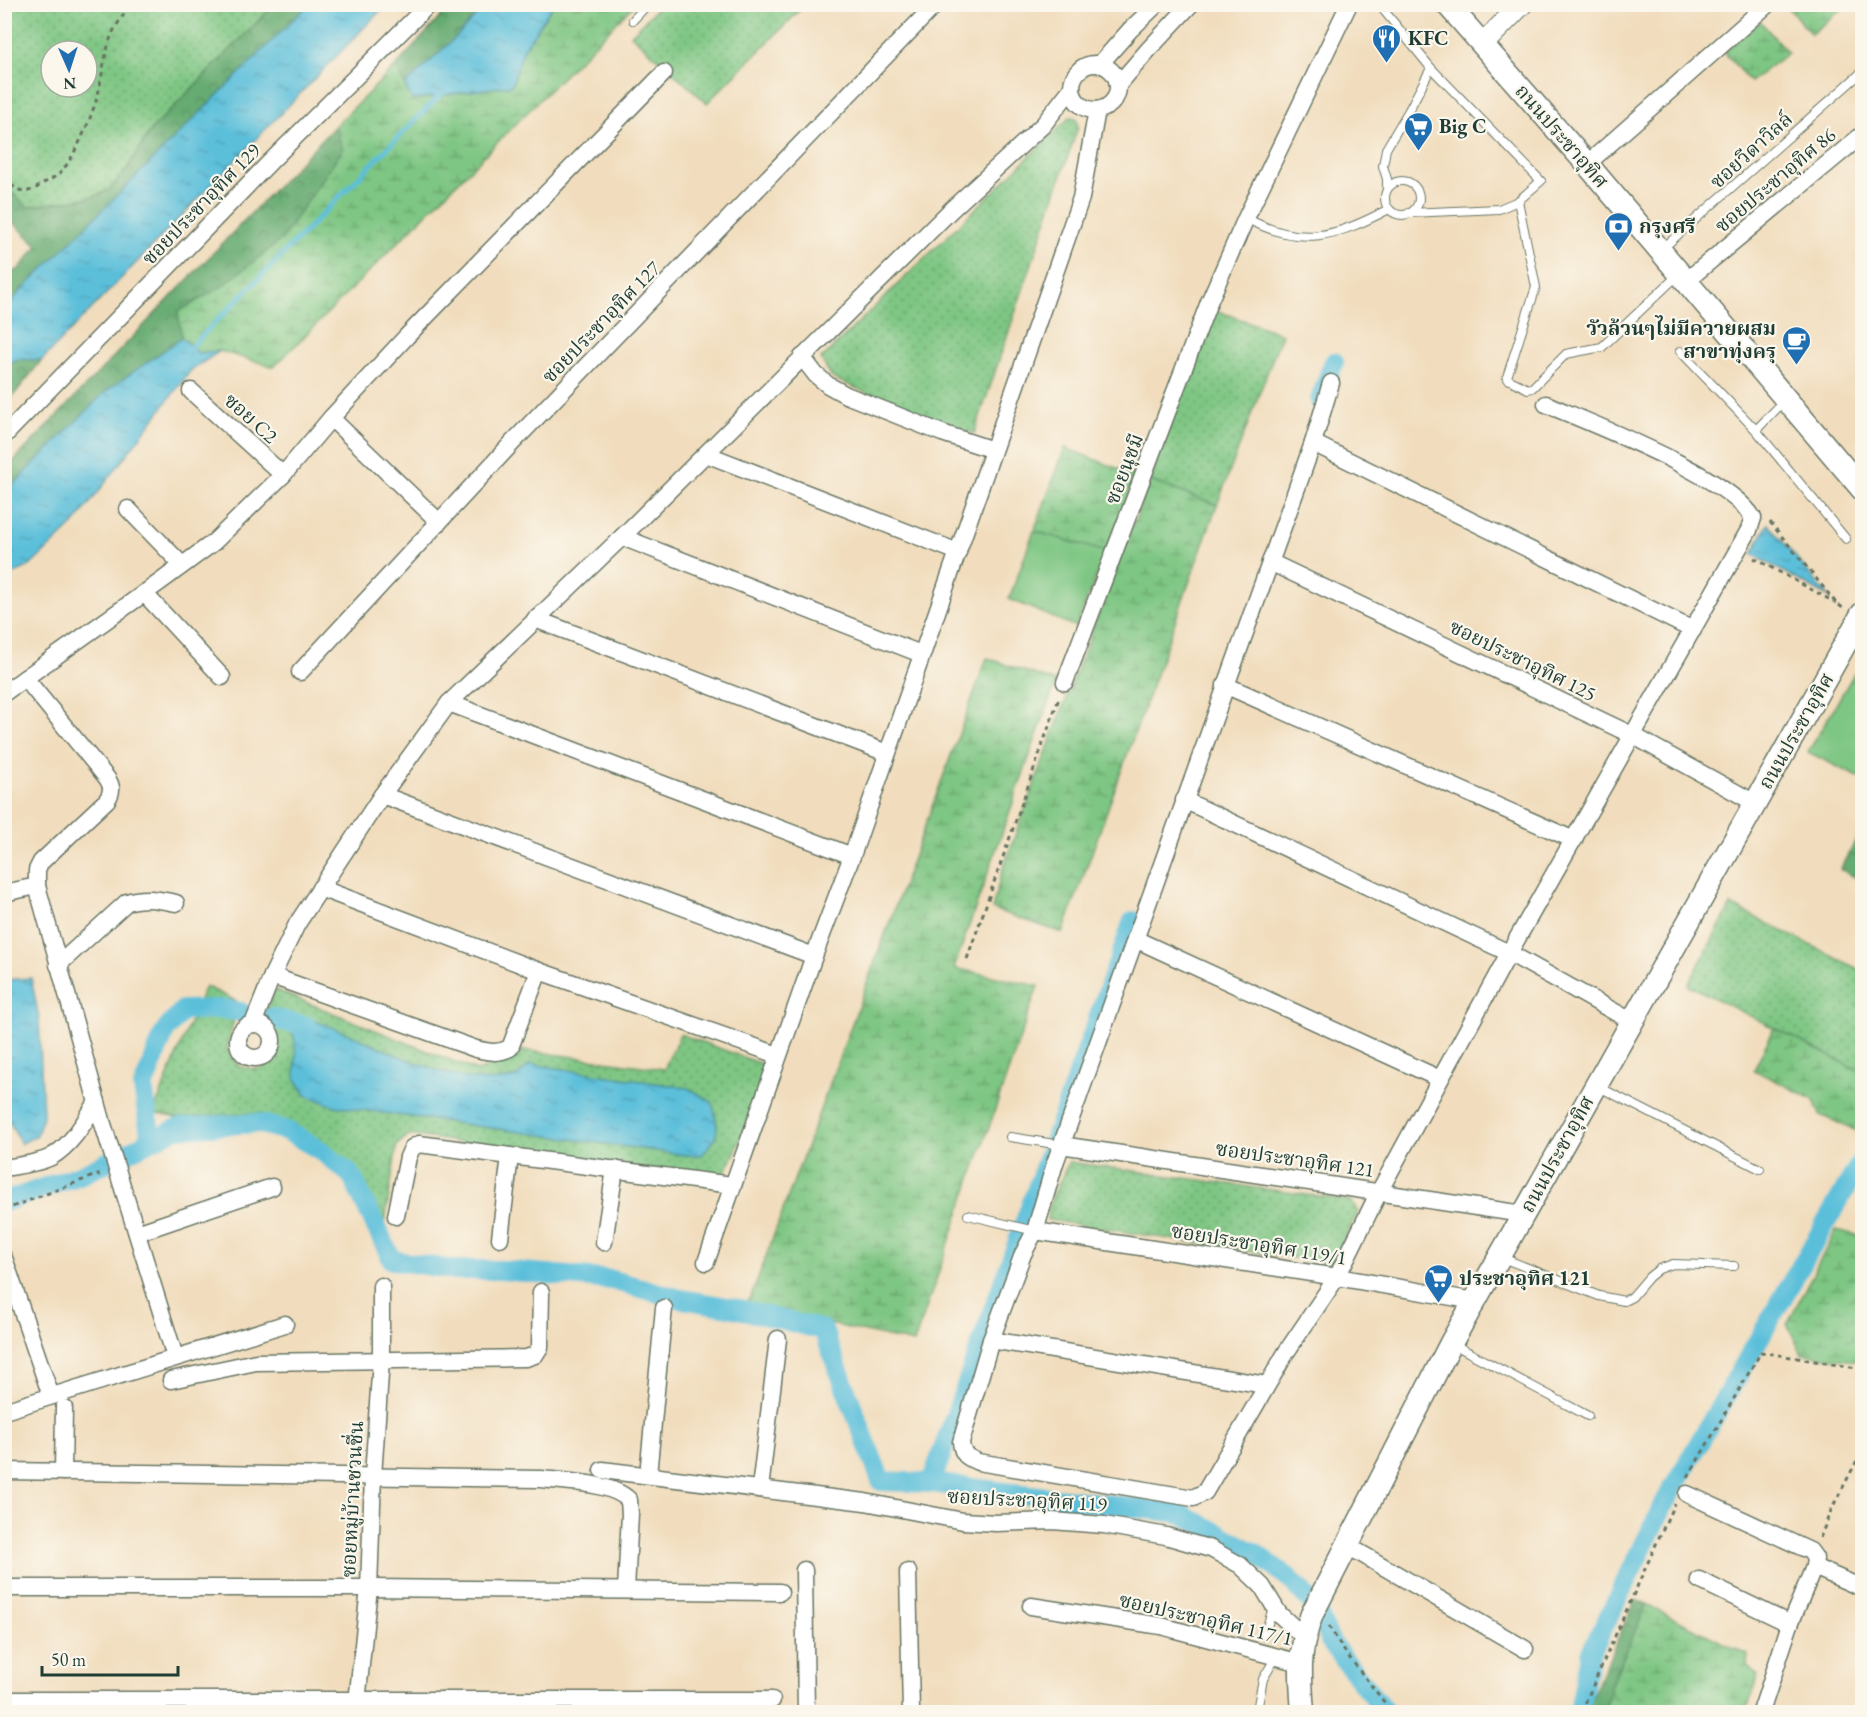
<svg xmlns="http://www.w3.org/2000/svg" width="1867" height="1717" font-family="'EB Garamond','Noto Serif Thai',serif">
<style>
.grass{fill:url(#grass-dots);stroke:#4e825c;stroke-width:1.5;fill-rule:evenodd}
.forest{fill:url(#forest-crowns);stroke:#427452;stroke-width:1.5}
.wetland{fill:url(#wetland-marsh);stroke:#4e825c;stroke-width:1.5}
.garden{fill:#7ec683;stroke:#4e825c;stroke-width:1.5}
.water{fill:url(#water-ripples);stroke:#3e7e87;stroke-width:1.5}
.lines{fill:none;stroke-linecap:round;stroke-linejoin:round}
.stream{stroke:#5cbfda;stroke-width:5}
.canal{stroke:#5cbfda;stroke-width:20}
.service-casing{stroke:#687564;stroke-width:10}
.minor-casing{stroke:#687564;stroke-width:19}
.tertiary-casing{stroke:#687564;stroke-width:23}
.secondary-casing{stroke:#687564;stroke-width:25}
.path{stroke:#687564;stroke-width:3;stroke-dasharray:4.5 4.5;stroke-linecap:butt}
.service{stroke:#fff;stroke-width:8}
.minor{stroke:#fff;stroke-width:16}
.tertiary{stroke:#fff;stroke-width:21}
.secondary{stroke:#fff;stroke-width:22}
.labels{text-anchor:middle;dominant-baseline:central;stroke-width:4.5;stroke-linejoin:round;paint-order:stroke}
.poi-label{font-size:20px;font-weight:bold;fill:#1f3d34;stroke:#fbf7ec;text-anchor:start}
.street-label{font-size:20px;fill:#1f3d34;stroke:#fbf7ec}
</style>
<defs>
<pattern id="grass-dots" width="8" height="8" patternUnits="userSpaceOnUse" patternTransform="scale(1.5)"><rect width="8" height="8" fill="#7ec683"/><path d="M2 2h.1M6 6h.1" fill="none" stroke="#67a26c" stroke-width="1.8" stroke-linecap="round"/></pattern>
<pattern id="forest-crowns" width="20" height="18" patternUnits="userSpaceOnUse" patternTransform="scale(1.5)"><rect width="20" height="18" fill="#66ab71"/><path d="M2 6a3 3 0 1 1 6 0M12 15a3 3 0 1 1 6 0" fill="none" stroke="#538c5e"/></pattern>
<pattern id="wetland-marsh" width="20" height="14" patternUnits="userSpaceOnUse" patternTransform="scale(1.5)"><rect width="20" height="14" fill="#7ec683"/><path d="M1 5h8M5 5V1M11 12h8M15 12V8" fill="none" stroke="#67a26c"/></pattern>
<pattern id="water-ripples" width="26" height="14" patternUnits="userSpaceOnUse" patternTransform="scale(1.5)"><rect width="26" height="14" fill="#5cbfda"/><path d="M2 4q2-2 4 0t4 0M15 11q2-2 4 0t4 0" fill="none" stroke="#4b9cb2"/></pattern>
</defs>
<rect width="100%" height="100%" fill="#fbf7ec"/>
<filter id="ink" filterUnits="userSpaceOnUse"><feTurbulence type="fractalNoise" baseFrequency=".0167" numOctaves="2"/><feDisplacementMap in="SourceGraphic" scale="12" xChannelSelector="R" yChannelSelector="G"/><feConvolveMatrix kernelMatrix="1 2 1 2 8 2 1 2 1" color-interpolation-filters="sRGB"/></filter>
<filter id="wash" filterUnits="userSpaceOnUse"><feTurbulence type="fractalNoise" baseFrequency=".008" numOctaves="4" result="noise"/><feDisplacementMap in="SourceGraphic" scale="24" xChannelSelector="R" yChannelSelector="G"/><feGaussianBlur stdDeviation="1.35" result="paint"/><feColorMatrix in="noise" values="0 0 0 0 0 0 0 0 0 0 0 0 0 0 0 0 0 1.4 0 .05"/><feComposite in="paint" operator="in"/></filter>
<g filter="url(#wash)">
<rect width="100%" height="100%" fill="#f1ddbd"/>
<g class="grass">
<path d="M5,5H274L152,129L125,172L109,190L93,197L28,207L5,187ZM51,51H87V87H51Z"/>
<polygon points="660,5 805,5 707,103 631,35"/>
<polygon points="1070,117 1076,118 1078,127 974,434 890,403 832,378 821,359"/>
<polygon points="1212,309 1282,334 1217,505 1150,481"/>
<polygon points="1731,905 1862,971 1862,1072 1688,985"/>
<path d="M205,986L238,1002L227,1049L238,1066C258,1070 260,1072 277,1058V1040L272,1023L261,1018L276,990L477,1071L513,1059L523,1050L664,1069L680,1034L770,1067L732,1160L723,1174L708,1178L409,1135L397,1145L384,1227L358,1173L310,1138L260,1113L178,1118L153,1113Z"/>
<polygon points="1069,1162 1352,1201 1358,1212 1331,1264 1047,1220 1051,1200"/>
</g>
<g class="forest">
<polygon points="274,5 309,5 280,35 5,307 5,271 17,271 38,246 5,215 5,187 28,207 93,197 109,190 125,172 152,129"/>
<polygon points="451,5 486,5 457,36 405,85 396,66"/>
<polygon points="335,126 343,149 281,240 221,287 178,312 182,338 106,391 5,493 4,471"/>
<polygon points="17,359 42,360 5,406 5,366"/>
<polygon points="1862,829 1862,881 1840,869"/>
<polygon points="1635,1600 1647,1605 1611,1685 1604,1712 1588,1712 1586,1710"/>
</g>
<g class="wetland">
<polygon points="553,5 634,5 274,367 220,351 198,353 182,338 178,312 221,287 281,240 343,149 335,126 396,66 412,100 511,85 524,49"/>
<polygon points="1786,5 1847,5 1811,34"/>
<polygon points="1760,21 1788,53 1750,82 1724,52"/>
<polygon points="1065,448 1135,475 1106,552 1034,531"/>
<polygon points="1150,481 1217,505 1063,933 992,909 1002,871 1070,688"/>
<polygon points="987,658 1056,682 954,968 1038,986 914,1343 743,1304 751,1297"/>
<polygon points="1774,1028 1862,1072 1862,1133 1820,1115 1814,1100 1754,1070"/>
<polygon points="1836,1230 1862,1236 1862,1362 1802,1354 1787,1324"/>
<polygon points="1647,1605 1748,1655 1747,1665 1758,1676 1746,1712 1604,1712 1611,1685"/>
</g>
<g class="garden">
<polygon points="1034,531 1106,552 1076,627 1009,599"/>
<polygon points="1854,674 1862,681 1862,779 1808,752"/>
</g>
<g class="water">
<polygon points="309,4 386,5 42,360 17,359 5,366 5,307"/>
<polygon points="486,5 553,5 524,49 512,85 412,100 405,85 457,36"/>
<polygon points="182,338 198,353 220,351 191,370 74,524 30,566 5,578 5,493 106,391"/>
<polygon points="1768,524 1830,598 1752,554"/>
<polygon points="31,978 39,1018 43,1116 37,1135 21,1144 5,1113 5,980"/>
<path d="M272,1013C288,1014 302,1017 317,1022C367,1037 466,1098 517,1076C521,1074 526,1068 530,1064L688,1088L712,1102C718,1126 722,1135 702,1155H685L334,1106L306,1095L295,1078L296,1053L292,1021Z"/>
</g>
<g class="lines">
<polyline class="stream" points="186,352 441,94"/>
<g class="canal">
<polyline points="1320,400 1334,362"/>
<polyline points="271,1018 307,1026"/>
<polyline points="151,1140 143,1087 165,1031 183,1010 223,1009 241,1012"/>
<polyline points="4,1202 80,1175 178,1128 258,1123 287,1131 320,1150 351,1175 392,1260 454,1270 501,1270 612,1280 676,1298 739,1309 823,1330 881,1481 931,1483 1180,1513 1255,1553 1289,1578 1313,1604 1331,1643 1385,1712"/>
<polyline points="931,1483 1133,921"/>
<polyline points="1579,1712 1590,1654 1665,1502 1862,1160"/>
</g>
</g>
</g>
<g filter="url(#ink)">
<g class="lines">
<defs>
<g id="service">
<polyline points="1381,4 1381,7 1431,68 1541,181 1518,201 1499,209 1409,213"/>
<polyline points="633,20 648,4"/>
<circle cx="1402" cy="198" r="17"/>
<polyline points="1387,189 1387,179 1383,166 1386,149 1409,110 1431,68"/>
<polyline points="1518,201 1536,287 1507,377 1508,379 1528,389 1532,388 1566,354 1602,347 1679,274"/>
<path d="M1246,218C1301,248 1336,237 1389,209"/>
<polyline points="1662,249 1862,72"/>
<polyline points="1680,351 1756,430 1846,539"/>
<polyline points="1756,430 1785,400"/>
<polyline points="1597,1086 1760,1169"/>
<polyline points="1010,1137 1061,1145"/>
<polyline points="968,1215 1035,1231"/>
<polyline points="1500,1257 1599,1296 1624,1301 1632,1297 1649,1277 1659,1269 1673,1264 1734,1266"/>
<polyline points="1453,1344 1588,1416"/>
<polyline points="1264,1636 1274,1605"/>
<polyline points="1258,1705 1263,1679 1276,1657"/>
</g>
<g id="minor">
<polyline points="1100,64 1130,30 1157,4"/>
<circle cx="1095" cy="87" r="23"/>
<polyline points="1118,85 1149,49 1191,4"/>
<polyline points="1587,164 1768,4"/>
<polyline points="1686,281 1862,135"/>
<polyline points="802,357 816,375 828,385 846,395 942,433 993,450"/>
<path d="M1331,383L1313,443L1055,1163L1035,1231L1023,1254L991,1340L961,1442C962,1455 967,1457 978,1462L1193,1498L1205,1492L1287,1351L1337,1277L1379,1192L1509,953L1749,530L1753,518C1729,476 1594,425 1546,404"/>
<polyline points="191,391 283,475"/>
<polyline points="331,418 407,336 664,73"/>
<polyline points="4,436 271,161 429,4"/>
<polyline points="1313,443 1693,630"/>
<polyline points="706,454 958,552"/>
<polyline points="128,509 182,565"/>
<polyline points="622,537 921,654"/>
<polyline points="1270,562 1634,736 1755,803"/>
<polyline points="144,593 222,677"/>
<polyline points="535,619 887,753"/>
<polyline points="300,672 513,442 936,4"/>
<path d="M25,678L106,777C112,785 113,791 107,800L41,862L37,870V886L103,1124L175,1357"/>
<polyline points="1065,682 1209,302 1246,218 1349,4"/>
<polyline points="1225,685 1574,840"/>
<polyline points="4,693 160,582 214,542 283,475 331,418 439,522"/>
<polyline points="449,703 852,856"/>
<polyline points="382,795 814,956"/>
<polyline points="1184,800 1509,953 1631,1021"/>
<polyline points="320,888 539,971 778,1055"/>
<polyline points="4,893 37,886"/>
<polyline points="1135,939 1440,1079"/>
<path d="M58,965L127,902C144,896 160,900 176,903"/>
<path d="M272,976L476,1049C489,1052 498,1054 510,1048L539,971"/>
<polyline points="253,1024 272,976 297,924 382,795 449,703 622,537 952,209 1043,125 1072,88"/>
<circle cx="255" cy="1041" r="17"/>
<polyline points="1061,1145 1523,1214"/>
<path d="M4,1168C19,1165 38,1164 51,1157C72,1145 85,1121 97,1102"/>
<polyline points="396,1216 408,1157 412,1148 419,1144 732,1185"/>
<polyline points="1035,1231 1337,1277 1475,1301"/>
<polyline points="137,1233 272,1187"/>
<polyline points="500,1238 510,1156"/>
<polyline points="604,1242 615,1169"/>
<polyline points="4,1258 51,1396"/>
<polyline points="706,1262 814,956 852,856 1081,198 1097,110"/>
<polyline points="991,1340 1266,1385"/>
<polyline points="171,1380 256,1362 526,1358 535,1355 540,1347 541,1292"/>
<polyline points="4,1411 285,1324"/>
<polyline points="602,1470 865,1502 963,1521 996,1523 1052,1521 1104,1525 1166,1536 1211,1549 1240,1565 1262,1586 1279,1614 1304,1637"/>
<path d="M4,1471L541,1479C566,1482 611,1482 629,1500L630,1514L626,1590"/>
<polyline points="63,1472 64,1408"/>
<polyline points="648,1475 664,1308"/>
<polyline points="760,1489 778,1339"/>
<polyline points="1687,1494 1810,1551 1815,1558 1814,1567 1790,1624 1761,1712"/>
<polyline points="1348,1546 1525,1649"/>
<polyline points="1814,1567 1862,1588"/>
<polyline points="804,1570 806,1712"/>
<polyline points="908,1572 911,1712"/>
<polyline points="1699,1580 1790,1624"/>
<polyline points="4,1588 369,1588 780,1592"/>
<polyline points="1031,1606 1161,1626 1300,1663"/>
<polyline points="4,1700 772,1700"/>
<polyline points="356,1712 369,1588 373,1476 381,1360 381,1286"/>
</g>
<polyline id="tertiary" points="1483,44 1522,4"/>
<g id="secondary">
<polyline points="1447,4 1587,164 1862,489"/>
<path d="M1303,1712C1300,1673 1298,1651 1312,1614L1451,1343L1862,614"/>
</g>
</defs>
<use href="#service" class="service-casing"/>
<use href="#minor" class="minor-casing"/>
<use href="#tertiary" class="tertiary-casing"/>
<use href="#secondary" class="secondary-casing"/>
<g class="path">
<path d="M4,179C20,193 26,196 44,183C49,180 56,177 60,173C75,158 94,112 99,90C103,71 105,50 113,32C118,22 125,13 131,4"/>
<polyline points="1770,522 1836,603 1843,608"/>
<polyline points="1754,558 1836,603"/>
<polyline points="967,959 1059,698"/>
<polyline points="4,1210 96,1175 100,1175"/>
<polyline points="1688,1477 1761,1352 1862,1369"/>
<polyline points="1820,1538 1832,1508 1862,1451"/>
<polyline points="1329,1626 1342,1648 1392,1712"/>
<polyline points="1586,1712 1586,1701 1674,1504"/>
</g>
<use href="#service" class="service"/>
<use href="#minor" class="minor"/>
<use href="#tertiary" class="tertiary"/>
<use href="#secondary" class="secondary"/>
</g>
</g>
<defs>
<symbol id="restaurant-pin" viewBox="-11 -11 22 30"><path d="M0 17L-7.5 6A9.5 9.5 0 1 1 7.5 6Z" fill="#1f6fb2" stroke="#fbf7ec"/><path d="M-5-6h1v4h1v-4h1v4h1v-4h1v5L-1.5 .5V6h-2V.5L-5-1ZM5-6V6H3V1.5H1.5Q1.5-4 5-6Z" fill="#fff"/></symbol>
<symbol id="supermarket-pin" viewBox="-11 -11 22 30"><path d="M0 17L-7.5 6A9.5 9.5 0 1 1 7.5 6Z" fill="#1f6fb2" stroke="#fbf7ec"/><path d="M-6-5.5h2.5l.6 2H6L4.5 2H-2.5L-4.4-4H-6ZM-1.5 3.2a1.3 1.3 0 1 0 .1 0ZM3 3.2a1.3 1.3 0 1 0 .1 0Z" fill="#fff"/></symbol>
<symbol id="bank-pin" viewBox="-11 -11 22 30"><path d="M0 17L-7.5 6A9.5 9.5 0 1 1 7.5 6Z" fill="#1f6fb2" stroke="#fbf7ec"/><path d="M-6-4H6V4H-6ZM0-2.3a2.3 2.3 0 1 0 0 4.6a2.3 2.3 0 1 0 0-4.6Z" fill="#fff"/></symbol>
<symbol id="cafe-pin" viewBox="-11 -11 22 30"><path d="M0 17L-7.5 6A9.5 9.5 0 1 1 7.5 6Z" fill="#1f6fb2" stroke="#fbf7ec"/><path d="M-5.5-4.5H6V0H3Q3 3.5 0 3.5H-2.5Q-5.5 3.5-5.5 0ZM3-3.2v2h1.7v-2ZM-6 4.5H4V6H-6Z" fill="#fff"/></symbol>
</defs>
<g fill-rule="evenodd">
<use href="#restaurant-pin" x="1370" y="22" width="33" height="45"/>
<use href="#supermarket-pin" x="1402" y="110" width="33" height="45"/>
<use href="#bank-pin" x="1602" y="210" width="33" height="45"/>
<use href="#cafe-pin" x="1780" y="324" width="33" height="45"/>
<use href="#supermarket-pin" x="1422" y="1262" width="33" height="45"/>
</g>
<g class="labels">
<g class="poi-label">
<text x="1408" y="38">KFC</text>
<text x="1439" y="126">Big C</text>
<text x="1639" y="226">กรุงศรี</text>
<text x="1776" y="328" text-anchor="end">วัวล้วนๆไม่มีควายผสม<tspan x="1776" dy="23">สาขาทุ่งครุ</tspan></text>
<text x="1459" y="1278">ประชาอุทิศ 121</text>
</g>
<g class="street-label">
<text transform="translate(1562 136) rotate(49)">ถนนประชาอุทิศ</text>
<text transform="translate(1751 150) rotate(-42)">ซอยวีดาวิลล์</text>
<text transform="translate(1775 180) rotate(-40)">ซอยประชาอุทิศ 86</text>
<text transform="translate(201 204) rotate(-46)">ซอยประชาอุทิศ 129</text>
<text transform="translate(601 322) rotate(-46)">ซอยประชาอุทิศ 127</text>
<text transform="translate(251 418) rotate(42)">ซอย C2</text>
<text transform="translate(1124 469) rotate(-69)">ซอยนุชมี</text>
<text transform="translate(1523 660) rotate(26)">ซอยประชาอุทิศ 125</text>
<text transform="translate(1796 731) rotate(-60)">ถนนประชาอุทิศ</text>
<text transform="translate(1557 1154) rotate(-61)">ถนนประชาอุทิศ</text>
<text transform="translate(1295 1159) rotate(8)">ซอยประชาอุทิศ 121</text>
<text transform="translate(1259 1244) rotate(9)">ซอยประชาอุทิศ 119/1</text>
<text transform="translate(352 1499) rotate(-87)">ซอยหมู่บ้านชวนชื่น</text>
<text transform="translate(1027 1500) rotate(3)">ซอยประชาอุทิศ 119</text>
<text transform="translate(1206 1619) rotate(13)">ซอยประชาอุทิศ 117/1</text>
</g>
</g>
<rect width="1867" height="1717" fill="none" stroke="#fbf7ec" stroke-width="24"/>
<g transform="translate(69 69) rotate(177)"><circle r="28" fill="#fbf7ec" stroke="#a3ada2" stroke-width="1.5"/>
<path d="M0-4.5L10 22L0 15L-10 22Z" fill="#1f6fb2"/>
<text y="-9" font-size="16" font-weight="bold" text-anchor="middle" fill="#1f3d34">N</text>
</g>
<path d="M42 1666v9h136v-9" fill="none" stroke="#1f3d34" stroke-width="3"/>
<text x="51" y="1666" font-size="18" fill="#1f3d34" stroke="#fbf7ec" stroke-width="4.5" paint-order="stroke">50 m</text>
</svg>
